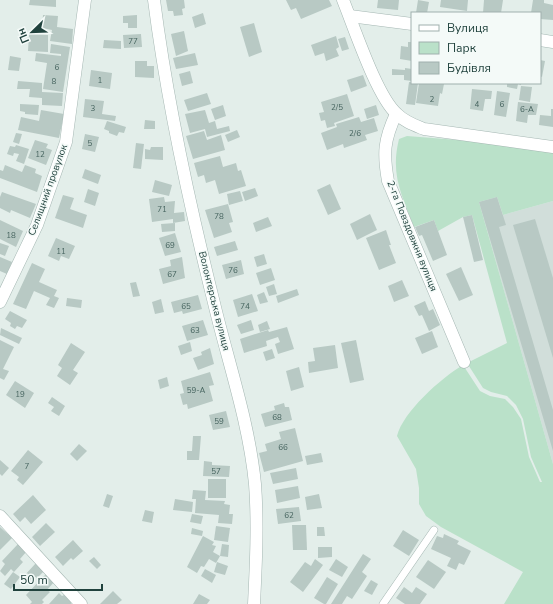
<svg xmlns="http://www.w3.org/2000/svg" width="553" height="604" font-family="'Nunito Sans',sans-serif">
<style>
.built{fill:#d1deda}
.green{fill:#bae1c9}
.building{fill:#b8c9c4}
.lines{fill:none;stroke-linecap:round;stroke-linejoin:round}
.service-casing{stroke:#a5b7b3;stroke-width:8}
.minor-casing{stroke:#a5b7b3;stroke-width:13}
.service{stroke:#fff;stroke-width:7}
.minor{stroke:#fff;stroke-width:12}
.labels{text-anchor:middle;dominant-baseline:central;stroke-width:3;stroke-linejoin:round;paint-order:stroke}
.number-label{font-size:8px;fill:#46645f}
.street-label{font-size:10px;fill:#20423d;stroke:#f4faf8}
</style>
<rect width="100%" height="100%" fill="#e3eeea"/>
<polygon class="built" points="497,197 503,215 553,201 553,464 479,202"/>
<path class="green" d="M407,136L471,141L553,153V201L503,215L497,197L479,202L553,464V604H504L523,572L441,527L426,516L419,504V488L416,469L397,436C403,412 441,378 463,365L480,391L490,396L505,399L513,407L521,419L529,457L540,482H542L531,457L523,419L516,405L507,396L491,392L483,388L467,363L507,343L472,215L463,217L438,231L434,220L414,227C402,195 390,175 399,139Z"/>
<g class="building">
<polygon points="30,0 56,0 56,7 29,5"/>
<polygon points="166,0 184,0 185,8 182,9 183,15 174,16 173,11 168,11"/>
<polygon points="286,0 329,0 332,6 301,19 296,8 291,10"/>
<polygon points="378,0 399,0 398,10 377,8"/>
<polygon points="418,0 429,2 427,13 416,13"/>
<polygon points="441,0 468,0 467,11 440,7"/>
<polygon points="484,0 503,0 501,13 483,13"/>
<polygon points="533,0 544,0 544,3 553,5 553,20 540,19 540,13 531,13"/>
<polygon points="203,13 206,24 195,28 192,17"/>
<polygon points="43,15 58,16 57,27 73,29 72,44 50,41 52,30 42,28"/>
<polygon points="137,15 137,28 128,28 128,23 123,23 123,16"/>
<polygon points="254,23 262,52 249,57 240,27"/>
<polygon points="184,31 188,51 176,56 171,34"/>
<polygon points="29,34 48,35 48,52 28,51"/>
<polygon points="141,34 142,47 124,48 123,35"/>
<polygon points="336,36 339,47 336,49 339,56 326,61 324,53 315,56 311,45"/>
<polygon points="345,37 349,49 342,51 338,39"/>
<polygon points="104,40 121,41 121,49 103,48"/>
<polygon points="408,42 412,42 412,61 400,59 401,46 408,47"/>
<polygon points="51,44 70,47 63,92 43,89 47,63 35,61 36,53 61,56 61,54 50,53"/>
<polygon points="195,53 198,65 176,69 173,58"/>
<polygon points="10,56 21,58 19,71 8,70"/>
<polygon points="540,60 545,61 542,77 540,76"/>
<polygon points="135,61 147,61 147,66 154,66 154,78 135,77"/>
<polygon points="405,68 412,69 412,81 404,80 404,75 392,75 392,69 405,70"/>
<polygon points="91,70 112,73 110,89 89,86"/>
<polygon points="190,71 193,83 182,86 179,74"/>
<polygon points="363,75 367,86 351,92 347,80"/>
<polygon points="18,81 42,83 42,92 63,93 62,106 42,105 42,98 29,97 30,89 17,89"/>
<polygon points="409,82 418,83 415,105 406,104"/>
<polygon points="419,83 444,84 442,94 440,93 438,106 416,103"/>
<polygon points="507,83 521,83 521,85 518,84 517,89 507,87"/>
<polygon points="521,86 532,87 530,102 519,100"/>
<polygon points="472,89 492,91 491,99 485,99 483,111 470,109"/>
<polygon points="497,91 510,93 506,117 494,115"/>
<polygon points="207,93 211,104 188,111 184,100"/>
<polygon points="347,94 354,116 334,123 335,126 327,128 325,120 321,121 319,113 324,112 321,102"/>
<polygon points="85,99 104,101 102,114 116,116 115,121 83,117"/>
<polygon points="518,102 538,104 536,115 528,115 527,123 516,121"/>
<polygon points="20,104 39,105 38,115 25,114 25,112 20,111"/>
<polygon points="223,105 226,116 215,120 211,109"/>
<polygon points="376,105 379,115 367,119 364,109"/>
<polygon points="551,109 553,109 553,127 539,125 540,115 551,116"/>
<polygon points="41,110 64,114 59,138 18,130 21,117 39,121"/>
<polygon points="205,110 209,123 215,121 217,129 229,126 230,131 207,137 205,129 190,133 185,114"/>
<polygon points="359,117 361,122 374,118 378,131 365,135 367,140 344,148 343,144 327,150 321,133 337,127 336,124"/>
<polygon points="145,120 155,121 155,129 144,129"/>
<polygon points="107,121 126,127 124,133 119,132 117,136 109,133 109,131 104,129"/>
<polygon points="237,130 240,137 228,142 225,135"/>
<polygon points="204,131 207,140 221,135 225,150 193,159 186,136"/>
<polygon points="16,133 22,134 19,144 13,142"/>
<polygon points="85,134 99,137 95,152 82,149"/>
<polygon points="35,140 48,144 46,148 52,150 46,165 28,158"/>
<polygon points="136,143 144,144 141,169 133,168"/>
<polygon points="16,145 29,149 24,164 16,161 19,154 14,153 13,156 7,154 10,146 15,147"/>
<polygon points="151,147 163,147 163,160 145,159 145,149 150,150"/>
<polygon points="220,156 223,167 236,163 238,171 241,170 246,186 219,194 215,180 206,183 204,175 198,177 194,163"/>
<polygon points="5,165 22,172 25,165 36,169 35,173 42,176 37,192 0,178 0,170 3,171"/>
<polygon points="85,169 101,175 98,184 82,178"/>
<polygon points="155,180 172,185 169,196 152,192"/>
<polygon points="330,184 341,209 328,215 317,190"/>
<polygon points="255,188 258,196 245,201 242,192"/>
<polygon points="88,189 99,193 95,206 84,202"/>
<polygon points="240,191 243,201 229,205 227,194"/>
<polygon points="2,192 36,204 30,218 11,210 10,213 0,208 0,197"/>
<polygon points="63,195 74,198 70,209 87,215 83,228 55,218"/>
<polygon points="164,197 165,202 175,201 174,213 184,212 185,221 173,223 173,219 152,222 149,199"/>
<polygon points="497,197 506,225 499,227 553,410 553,451 479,202"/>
<polygon points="228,204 233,222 229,223 232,232 214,238 205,210"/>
<polygon points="370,214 377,230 357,240 350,224"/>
<polygon points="472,215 483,260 474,262 463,217"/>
<polygon points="268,217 272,226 256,232 253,223"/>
<polygon points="535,219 553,278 553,358 513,225"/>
<polygon points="0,220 23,231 16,247 0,239"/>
<polygon points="434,220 447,255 433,261 422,235 419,236 415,227"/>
<polygon points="175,223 175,231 162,232 161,224"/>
<polygon points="386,230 391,245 389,245 396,263 379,270 366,238"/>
<polygon points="175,233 181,252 165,256 159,238"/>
<polygon points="56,238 75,246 69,259 61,256 59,261 48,256"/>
<polygon points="235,241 238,250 217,256 214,247"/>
<polygon points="0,243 9,246 5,256 0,254"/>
<polygon points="264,254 267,264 257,267 254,257"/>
<polygon points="0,257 12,262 7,274 0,271"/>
<polygon points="182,257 185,278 163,284 159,269 171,266 170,260"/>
<polygon points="241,260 244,274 226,279 222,265"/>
<polygon points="32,263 45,269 39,282 57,290 54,296 59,298 54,308 46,305 50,298 34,291 26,309 13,304"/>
<polygon points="461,267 473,295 459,301 446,274"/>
<polygon points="271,268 275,280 260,285 256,273"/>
<polygon points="402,280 409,296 394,302 388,286"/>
<polygon points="136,282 140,296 133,297 130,283"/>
<polygon points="274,284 277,294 269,296 266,287"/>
<polygon points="297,289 299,295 278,303 276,296"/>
<polygon points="264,292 268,302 260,304 257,295"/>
<polygon points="252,294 258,311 238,317 233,300"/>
<polygon points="198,295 202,309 183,314 182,311 174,313 171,302"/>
<polygon points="67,298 82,300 81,308 66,306"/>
<polygon points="161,299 164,312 155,314 152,302"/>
<polygon points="425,301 429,311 433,309 440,325 429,331 422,315 419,316 414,306"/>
<polygon points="10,311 27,320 22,328 17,326 15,329 10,326 11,323 5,319"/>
<polygon points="203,320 208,335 187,341 182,326"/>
<polygon points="251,320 254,330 241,334 237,325"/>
<polygon points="267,321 270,329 260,332 258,325"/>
<polygon points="287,327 294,349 278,354 275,344 280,342 278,337 266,341 267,346 244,353 240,339 268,330 269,332"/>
<polygon points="1,328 22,338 19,344 0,335"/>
<polygon points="432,331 438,347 422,354 415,338"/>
<polygon points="0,340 14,347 3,369 9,371 4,380 0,378"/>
<polygon points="356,340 364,380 350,383 341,343"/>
<polygon points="190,342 192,351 181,355 178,346"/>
<polygon points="71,343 85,352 73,370 78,373 70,385 57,376 62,368 58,365"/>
<polygon points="335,345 338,368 309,373 308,362 315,361 313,348"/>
<polygon points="210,348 214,364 198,370 193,358 202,355 201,352"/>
<polygon points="272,349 275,358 266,361 263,352"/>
<polygon points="299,367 304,387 291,391 286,371"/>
<polygon points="210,372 214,385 209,386 213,401 188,409 187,404 183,405 180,394 184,393 181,381"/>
<polygon points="167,377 169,386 160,389 158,380"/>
<polygon points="15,381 34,393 25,408 6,395"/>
<polygon points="52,397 65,406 59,416 51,411 54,407 48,403"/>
<polygon points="284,403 285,407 289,407 292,420 265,427 261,414 275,410 274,406"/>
<polygon points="226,411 230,427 213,430 209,415"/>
<polygon points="295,428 303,461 264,472 259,453 267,451 265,444 281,439 279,432"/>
<polygon points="193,436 201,436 199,460 187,460 187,451 192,451"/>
<polygon points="79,444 87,451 77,461 70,454"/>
<polygon points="28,450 43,462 23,485 17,480 19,477 11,471"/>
<polygon points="321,453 323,462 307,465 305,456"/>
<polygon points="0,460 9,468 2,476 0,474"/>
<polygon points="204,461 212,462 212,465 230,466 229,477 203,476"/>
<polygon points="296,468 298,479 273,484 270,473"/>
<rect x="208" y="479" width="18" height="19"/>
<polygon points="298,486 300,498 277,503 275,490"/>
<polygon points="193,490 206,491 205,500 225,501 224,504 230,505 229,514 233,514 232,524 218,523 219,515 195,513 196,499 192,499"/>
<polygon points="107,494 113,496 109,508 103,506"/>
<polygon points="319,494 322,508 307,510 305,497"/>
<polygon points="33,495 46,510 31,524 25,517 20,522 13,514"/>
<polygon points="175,499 193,502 192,512 173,510"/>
<polygon points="299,507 301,521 278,524 276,509"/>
<polygon points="145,510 154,512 152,523 142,521"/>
<polygon points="192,514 203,516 201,524 190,522"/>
<polygon points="46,523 55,532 40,546 32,537"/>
<polygon points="292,525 306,525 307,550 293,550"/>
<polygon points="216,526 230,528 228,542 214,540"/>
<polygon points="0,527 12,538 0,550"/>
<polygon points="317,527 324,527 325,536 317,536"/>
<polygon points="192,528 203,531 202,536 191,534"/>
<polygon points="403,530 419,540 409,556 393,546"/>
<polygon points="444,534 459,541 457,544 471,551 464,565 459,563 456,570 447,566 451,558 431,549 437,536 443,538"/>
<polygon points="203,536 214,542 212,545 216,546 213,552 220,556 216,563 209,559 204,567 201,566 197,573 187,567"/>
<polygon points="73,540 83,551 73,560 71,558 63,566 55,557"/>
<polygon points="18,544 27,551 20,559 23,562 14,572 11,569 5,576 0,571 5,564 2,561"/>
<polygon points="222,544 229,545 228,557 220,556"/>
<polygon points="318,547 332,547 332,557 318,558"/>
<polygon points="363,554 371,559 362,572 367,576 352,599 347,596 342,604 331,604"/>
<polygon points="94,557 101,565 97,569 89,561"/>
<polygon points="315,559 323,565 303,592 290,582 305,562 311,566"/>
<polygon points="336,559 348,567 342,577 329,570"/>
<polygon points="428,560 446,572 434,589 416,577"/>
<polygon points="217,562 228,566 225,575 214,572"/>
<polygon points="36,563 44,571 37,578 34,576 29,581 24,576"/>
<polygon points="205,569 216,575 212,583 201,576"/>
<polygon points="13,572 20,577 11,589 4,584"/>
<polygon points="46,574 54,582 47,590 50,592 42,600 44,602 42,604 30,604 32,602 26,595"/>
<polygon points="327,577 338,584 326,604 324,604 314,598"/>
<polygon points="371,580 378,584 372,595 364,591"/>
<polygon points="404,587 412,593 416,587 427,594 420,604 405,604 396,598"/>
<polygon points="113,591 122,600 117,604 100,604"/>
<polygon points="59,593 62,596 64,595 72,602 71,604 49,604"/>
<polygon points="199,594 210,600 207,604 193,604"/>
</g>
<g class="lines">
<defs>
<polyline id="service" points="383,604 434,530"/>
<g id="minor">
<path d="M154,0C167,102 189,203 214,303C228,362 249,422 255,484C258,523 256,564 254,604"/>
<path d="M343,0C354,27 377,97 397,114C405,122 414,125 424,129L553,147"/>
<polyline points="350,16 412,24"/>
<polyline points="540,40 553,42"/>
<path d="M396,114C384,140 383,153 388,181L464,362"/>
<polyline points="0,302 37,225 66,142 85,0"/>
<polyline points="0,516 81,604"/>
</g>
</defs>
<use href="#service" class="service-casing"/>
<use href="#minor" class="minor-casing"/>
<use href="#service" class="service"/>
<use href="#minor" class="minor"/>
</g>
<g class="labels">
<g class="number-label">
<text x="133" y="41">77</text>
<text x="57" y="67">6</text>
<text x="100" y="80">1</text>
<text x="54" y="81">8</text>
<text x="432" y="99">2</text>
<text x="477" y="104">4</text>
<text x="502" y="104">6</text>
<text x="337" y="107">2/5</text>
<text x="93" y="108">3</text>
<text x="527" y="109">6-А</text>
<text x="355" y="133">2/6</text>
<text x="90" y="143">5</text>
<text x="40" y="154">12</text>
<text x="162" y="209">71</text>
<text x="219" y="216">78</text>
<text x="11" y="235">18</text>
<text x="170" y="245">69</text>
<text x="61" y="251">11</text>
<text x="233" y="270">76</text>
<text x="172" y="274">67</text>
<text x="186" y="306">65</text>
<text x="245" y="306">74</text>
<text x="195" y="330">63</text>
<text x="196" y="390">59-А</text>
<text x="20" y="394">19</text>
<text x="277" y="417">68</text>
<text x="219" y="421">59</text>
<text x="283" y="447">66</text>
<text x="27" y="466">7</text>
<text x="216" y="471">57</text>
<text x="289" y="515">62</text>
</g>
<g class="street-label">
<text transform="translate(48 190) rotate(-70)">Селищний провулок</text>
<text transform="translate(412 236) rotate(68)">2-га Повздовжня вулиця</text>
<text transform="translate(214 301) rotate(76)">Волонтерська вулиця</text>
</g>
</g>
<rect x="411" y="12" width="130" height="72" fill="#f4faf8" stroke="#9fb0ad"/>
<rect x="419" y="25" width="20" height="6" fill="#ffffff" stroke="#9fb0ad"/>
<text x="447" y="32" font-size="12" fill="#20423d">Вулиця</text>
<rect x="419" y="42" width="20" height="12" fill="#bae1c9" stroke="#9fb0ad"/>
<text x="447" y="52" font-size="12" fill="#20423d">Парк</text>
<rect x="419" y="62" width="20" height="12" fill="#b8c9c4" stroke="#9fb0ad"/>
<text x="447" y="72" font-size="12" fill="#20423d">Будівля</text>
<g transform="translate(32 32) rotate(247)" stroke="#f4faf8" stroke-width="3" paint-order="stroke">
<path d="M0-3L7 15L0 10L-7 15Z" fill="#20423d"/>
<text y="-6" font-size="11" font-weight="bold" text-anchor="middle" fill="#20423d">Пн</text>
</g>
<path d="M14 584v6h88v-6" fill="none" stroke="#20423d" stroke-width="2"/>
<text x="20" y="584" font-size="12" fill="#20423d" stroke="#f4faf8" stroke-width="3" paint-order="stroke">50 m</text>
</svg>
